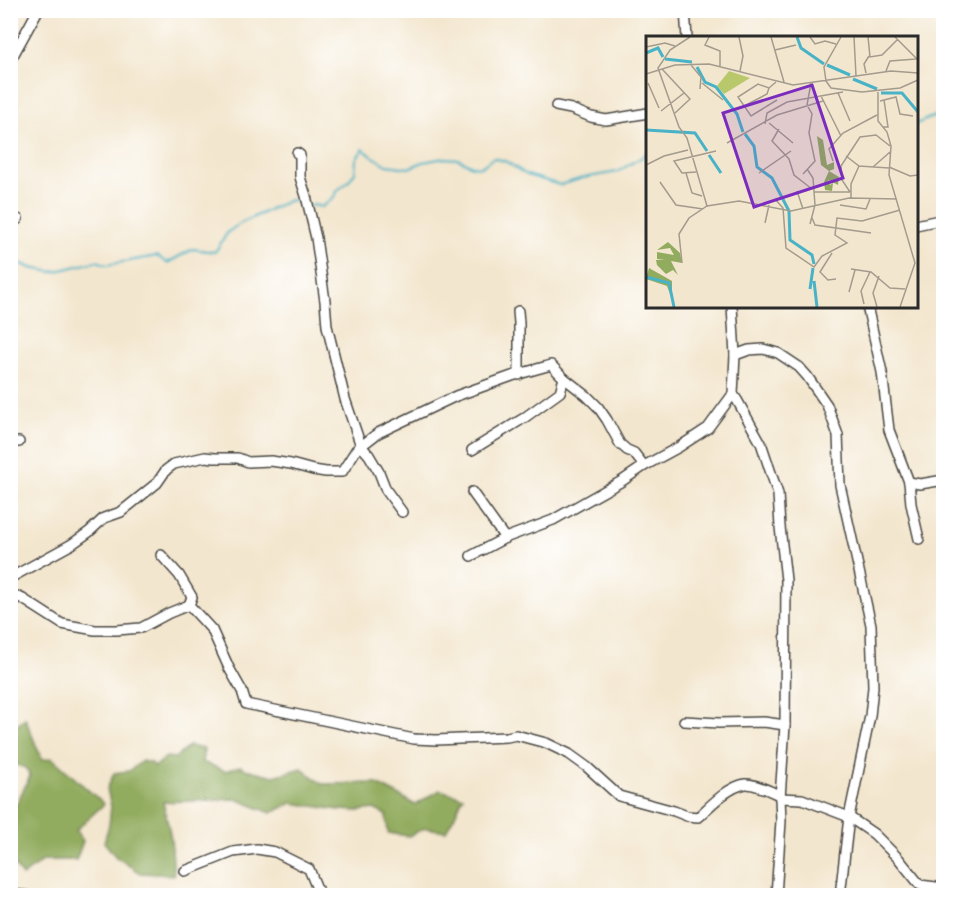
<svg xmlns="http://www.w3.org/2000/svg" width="954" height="906" font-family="'IM FELL Double Pica',serif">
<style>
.forest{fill:#92ac5f;stroke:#5e6c45;stroke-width:1.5}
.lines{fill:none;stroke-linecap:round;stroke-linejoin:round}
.stream{stroke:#48b2c7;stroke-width:2}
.street-casing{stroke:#494743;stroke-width:12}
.street{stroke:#fff;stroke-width:9}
.inset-river{fill:none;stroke:#48b2c7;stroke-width:3}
.inset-road{fill:none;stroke:#a39b8d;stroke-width:1.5}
.view{fill:#7b2cbf;fill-opacity:0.15;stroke:#7b2cbf;stroke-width:3}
.inset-edge{fill:none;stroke:#2b2b2b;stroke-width:3}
</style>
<rect width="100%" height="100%" fill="#fff"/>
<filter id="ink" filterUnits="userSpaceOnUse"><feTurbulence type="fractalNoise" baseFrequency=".0167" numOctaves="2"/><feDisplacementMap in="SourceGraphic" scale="12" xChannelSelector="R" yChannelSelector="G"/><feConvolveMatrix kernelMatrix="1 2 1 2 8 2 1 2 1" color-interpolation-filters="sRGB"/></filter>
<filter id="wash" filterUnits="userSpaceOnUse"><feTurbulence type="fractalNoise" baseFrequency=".008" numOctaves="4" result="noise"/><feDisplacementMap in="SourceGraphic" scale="24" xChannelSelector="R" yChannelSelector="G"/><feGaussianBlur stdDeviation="1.35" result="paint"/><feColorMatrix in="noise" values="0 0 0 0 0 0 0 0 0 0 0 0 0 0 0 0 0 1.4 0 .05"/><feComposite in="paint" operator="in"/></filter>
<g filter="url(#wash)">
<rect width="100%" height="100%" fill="#f3e6ce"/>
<g class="forest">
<polygon points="25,718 42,760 52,758 104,804 76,830 83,841 76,860 44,860 22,876 11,860 11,806 16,805 30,776 26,768 11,763 10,732"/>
<polygon points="189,746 204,749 202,762 225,771 240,766 245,769 274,776 302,768 322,784 375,783 402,797 415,805 440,790 463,797 454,817 446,831 425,828 409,836 388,833 386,815 374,809 360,811 340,810 292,803 271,813 236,799 163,802 171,838 174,875 140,873 116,857 104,842 109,825 111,806 107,789 114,773 129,771 142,761 151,763 155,767 166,757 175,758"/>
</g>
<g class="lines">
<g class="stream">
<polyline points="916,124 944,112"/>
<polyline points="310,206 313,205 322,207 334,197 338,190 348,182 355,172 356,159 363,149 372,156 387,165 409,168 423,162 444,158 458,159 472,166 481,167 493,158 505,161 527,175 560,185 583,178 617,172 642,157 648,151"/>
<polyline points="10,266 20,263 31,268 53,272 98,261 106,265 157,256 167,263 193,249 215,252 228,232 241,223 290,200 305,204"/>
</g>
</g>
</g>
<g filter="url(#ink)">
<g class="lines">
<defs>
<g id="street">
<polyline points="685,10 687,38"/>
<polyline points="10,61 38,10"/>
<polyline points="556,106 571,109 591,117 606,120 648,113"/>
<polyline points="297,153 300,155 300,177 306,196 316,238 325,301 327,326 345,399 361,446 369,455 379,472 386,490 402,512"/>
<polyline points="10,224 18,219"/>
<polyline points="916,225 944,219"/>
<polyline points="732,306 735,355 733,394 737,400 761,443 778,494 780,527 786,580 785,725 780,798 781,821 776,896"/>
<polyline points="867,306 882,372 889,430 909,482 911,504 919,539"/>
<polyline points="518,311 519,323 519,375"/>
<polyline points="735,355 749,350 763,349 778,353 799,367 807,376 827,405 838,435 840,485 871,625 873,687 870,716 849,817 840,896"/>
<polyline points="10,442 19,442"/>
<polyline points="472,450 524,418 560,392 564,378"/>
<polyline points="909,482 920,484 944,480"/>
<polyline points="472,492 505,538"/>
<polyline points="161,555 179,575 192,597 189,605"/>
<polyline points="471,556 505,538 553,520 622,481 644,466 679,447 708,428 733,394"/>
<polyline points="10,578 72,544 89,532 104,518 121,512 157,483 166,470 174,464 205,457 214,458 238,458 248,462 271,461 291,464 313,470 326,472 342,472 356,450 378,433 456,396 512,376 551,365 564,378 587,396 598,407 607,420 620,444 627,450 634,453 644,466"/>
<polyline points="10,593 23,599 62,624 95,630 117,630 141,628 169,613 189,605"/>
<path d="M189,605L212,630L229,668L242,691L246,704L414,739L436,740L507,737L516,735L546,743L569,754L587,767L619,796L674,811L687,816L698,817C710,806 728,787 745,784C755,783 772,792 781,796"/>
<polyline points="684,721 719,723 764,722 785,725"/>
<polyline points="780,798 802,799 849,817 874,834 899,859 920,885 944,888"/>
<polyline points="185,871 233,852 257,849 275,852 309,869 320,896"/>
<polyline points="10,894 30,896"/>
</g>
</defs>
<use href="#street" class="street-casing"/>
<use href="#street" class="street"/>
</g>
</g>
<g transform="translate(646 36)">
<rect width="272" height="272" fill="#f3e6ce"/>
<path d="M83,35L104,42L78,58L71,50Z" fill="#b8c86b"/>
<path d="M171,100L177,104L181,129L188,126V133L183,135L193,141L192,149L182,144L184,149L187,147L186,155L179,154L178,146L183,135L175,129ZM22,206L34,217L36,227L25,225L32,239L27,234L20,238L11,229L10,224H19L11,223V216L28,219L24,212L11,214ZM3,232L26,245V263L21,250L0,243Z" fill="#92ac5f"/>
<path class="inset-river" d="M151,1L155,12L178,28M0,17L12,12L17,21M19,23L46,26M181,29L204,39M51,31L59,46L70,51L91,78L97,96M207,43L231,53M235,57H256L272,76M0,94L49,97L61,115M99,98L108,110L111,131L126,142L143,175L144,204L166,219L168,228M63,119L75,137M0,241L23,247L28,271M168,245L171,271M164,253L167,232"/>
<path class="inset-road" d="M44,1L24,14L12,32L33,91L41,102L61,170M63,1L59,9L74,15V30M93,1L97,20L94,35M125,1L138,46M164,1L169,8L179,5L190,8M208,1L210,40M222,1L224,21L236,19L252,3M249,1L272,24M0,11L19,7L29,10M129,14L150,9M45,29L55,41L54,53M16,33L44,63L29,77M240,35L244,25L270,23M220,37L218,28L223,20M0,38L29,29L63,28L147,49L245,35L272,37M180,45L185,52L216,56L254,52L272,44M180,45L178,31L195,1M130,46L123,52L112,48L92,61L105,80L131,64M2,47L13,72M56,47L77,64M232,56V85L241,96L245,110L243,139L269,227L254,271M192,57L204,85M175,60L195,100M234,65L250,61L254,78L267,80M161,69L165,47M98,70L121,58L123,52M15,75L38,57M123,87L147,107M119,88L121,77L141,66L197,56M237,91H242L238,64M133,93L126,105L143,123L148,139L166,153M81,107L131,79L177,65M200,120L213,130L243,132M187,125L183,113L197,97L231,79M0,129L18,120L42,114M227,131L244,116M243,131L264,140L272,139M161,133L167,142L169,169L164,188M50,136L36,137L28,125L70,115M40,137L46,157L56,160M113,137L145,115M157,138L169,125L163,97L166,78L161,69M14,146L30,169L57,173M151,155L157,173M168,156H204M204,156L196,144L195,130L214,101L230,99L244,110M205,162V148L213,130M129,163L137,172L140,212L168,231L176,220L201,207L189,199L191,182L216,185L254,174M194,169L220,173L224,163M166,182L169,189L225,197M119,187L123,169M186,217L174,236L182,244L190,243M36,227L33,198L43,182L61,170L93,165L145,175L203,162L251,163M205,233L225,236L244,252L259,253M203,256L209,234M218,268L215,255L224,236M231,271L227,257L233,240"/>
<path class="view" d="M166,49L197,142L108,171L77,77Z"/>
<rect width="272" height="272" class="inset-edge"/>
</g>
<rect width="954" height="906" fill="none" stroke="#fff" stroke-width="36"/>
</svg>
